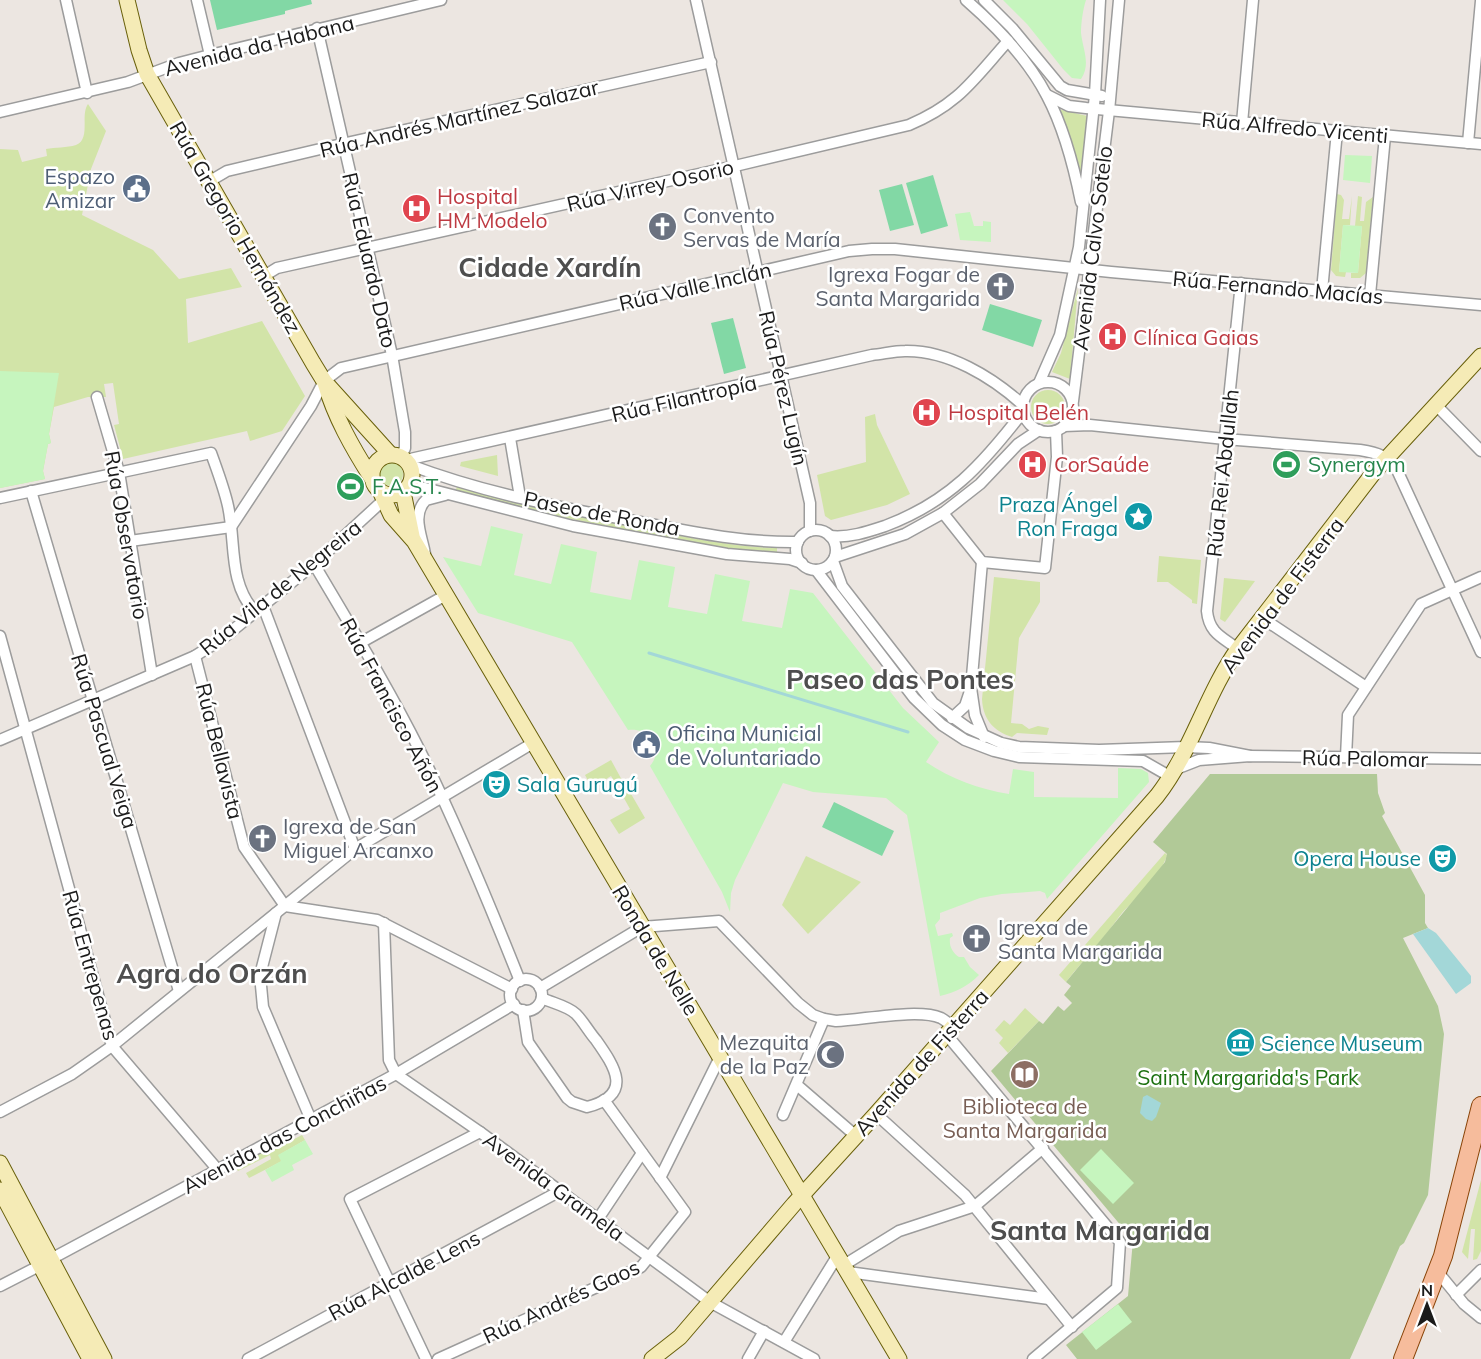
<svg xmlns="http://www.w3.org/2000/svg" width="1481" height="1359" font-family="Mulish,sans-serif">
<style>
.grass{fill:#d2e4a8}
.forest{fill:#b1c997}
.park{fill:#c6f5be}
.pitch{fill:#82d8a5}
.water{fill:#a3d7d8}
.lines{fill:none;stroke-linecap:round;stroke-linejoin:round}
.stream{stroke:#a3d7d8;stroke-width:3}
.street-casing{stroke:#9c9c9c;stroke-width:13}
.secondary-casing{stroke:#69600b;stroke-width:17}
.primary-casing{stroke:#894408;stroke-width:20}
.street{stroke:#fff;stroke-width:10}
.secondary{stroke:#f5ebb6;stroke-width:15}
.primary{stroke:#f6bc9c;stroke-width:18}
.labels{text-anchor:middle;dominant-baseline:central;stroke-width:5;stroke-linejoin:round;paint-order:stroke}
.street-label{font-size:21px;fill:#1b1b1b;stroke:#fff}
.service-label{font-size:21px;fill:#4e5e75;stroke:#fff;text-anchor:end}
.health-label{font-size:21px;fill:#be3a42;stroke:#fff;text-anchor:start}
.worship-label{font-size:21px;fill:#5b616d;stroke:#fff;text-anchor:start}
.leisure-label{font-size:21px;fill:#27864d;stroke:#fff;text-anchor:start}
.culture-label{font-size:21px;fill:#0d838f;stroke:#fff;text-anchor:end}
.park-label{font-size:21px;fill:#1d7111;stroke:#fff}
.education-label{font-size:21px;fill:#785e54;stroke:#fff}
.district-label{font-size:27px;font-weight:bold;fill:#4e4e4e;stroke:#fff}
</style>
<rect width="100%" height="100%" fill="#ece6e1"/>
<g class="grass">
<path d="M88,104L106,131L91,169L82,215L153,250L179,279L231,268L242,287L186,299L188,343L262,321L305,396L282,431L250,441L247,431L123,459L114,425L119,424L113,383L104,384L106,397H88L54,407L49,434L51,443L48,444L43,471L45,479L0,488V149L18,150L22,162L47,156L46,149C55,147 67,148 76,145C91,139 80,115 88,104Z"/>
<polygon points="1058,109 1087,116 1081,175"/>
<polygon points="1337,194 1341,195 1344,200 1342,219 1349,219 1352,196 1350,225 1343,225 1339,272 1346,272 1345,277 1336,276 1331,270"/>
<polygon points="1358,196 1362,197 1360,221 1364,221 1366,202 1373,197 1366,273 1360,278 1351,278 1351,273 1358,273 1362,226 1355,226"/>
<polygon points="1078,288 1070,379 1052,372 1061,353"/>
<circle cx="1048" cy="407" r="17"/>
<polygon points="875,414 877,425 910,494 887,505 831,520 825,516 817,475 866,462 865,417"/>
<polygon points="497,455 498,476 460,466 461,462"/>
<circle cx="391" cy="474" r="12"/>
<path d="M457,486C526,504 594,520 664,533C702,540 739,547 777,548V552L731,549L617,528L547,514L456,490Z"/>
<polygon points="1159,556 1201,560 1197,604 1192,603 1192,600 1168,582 1157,582"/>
<path d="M994,577L1040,582V602L1019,638L1011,723L1022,724L1029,729L1038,726L1049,728L1047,735L1017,733L1012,737C993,731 983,719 982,699Z"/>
<polygon points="1224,578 1255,581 1225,622 1220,619"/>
<polygon points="611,760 623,782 617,786 611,776 592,788 585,775"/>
<polygon points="627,787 645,818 619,834 610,820 630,809 620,791"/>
<path d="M1165,853L1167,855C1162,874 1136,898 1122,913C1113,924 1106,936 1096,946C1086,958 1076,969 1066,982L1059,975Z"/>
<polygon points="806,856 861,882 808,934 782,905"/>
<polygon points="1025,1008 1039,1021 1008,1053 999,1043 1003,1038 995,1030 1004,1020 1010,1025"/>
<polygon points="302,1135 305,1140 279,1155 282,1161 249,1178 246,1173 271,1159 270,1155 238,1171 235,1166 267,1149 269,1152"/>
<polygon points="1481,1180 1481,1251 1477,1259 1473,1260 1475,1229 1471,1229 1468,1259 1462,1252"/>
</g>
<polygon class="forest" points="1210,774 1377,774 1378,793 1385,813 1382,816 1425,895 1425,923 1428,928 1403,938 1438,1006 1444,1034 1428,1195 1404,1243 1400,1246 1350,1359 1077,1359 1066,1345 1128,1296 1133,1240 991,1071 1039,1021 1043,1024 1058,1006 1064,1011 1072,1003 1064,995 1071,986 1066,982 1165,862 1167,854 1153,842"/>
<g class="park">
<path d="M1003,0H1086C1083,9 1081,23 1081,33C1083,50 1091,64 1081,79L1072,78L1063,69L1027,24Z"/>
<polygon points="1345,155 1372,156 1370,183 1343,180"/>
<polygon points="970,212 974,226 983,226 983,221 991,222 991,242 960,240 955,214"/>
<polygon points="1343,225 1362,226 1358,273 1339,272"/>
<polygon points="0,371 59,373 49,434 51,443 48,444 43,471 45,479 0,488"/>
<path d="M491,526L523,534L514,575L551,584L561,544L597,552L590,592L631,600L639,560L675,567L668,607L707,614L715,574L750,581L742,621L782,628L790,589L813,593L903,708L939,742L926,762C951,779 979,789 1009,794L1013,769L1034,772V797L1118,798V768L1141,769L1148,773L1149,782L1047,899L1045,893L1040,891L1002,894L980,898L940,913V919L935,925L938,936L952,933L953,936L950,938C949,946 952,952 959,957H964L970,967L979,975C967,987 956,992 940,996L907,815L886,798L813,792L783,783L735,880L731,893L730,912L722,892L650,766C665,748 650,727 628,730L572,642L478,613L443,557L481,566Z"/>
<polygon points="305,1140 313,1154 292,1165 294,1170 272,1182 265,1170 281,1161 278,1155"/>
<polygon points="1101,1149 1134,1183 1113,1204 1080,1170"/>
<polygon points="1118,1304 1132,1322 1096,1350 1082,1332"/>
</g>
<g class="pitch">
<polygon points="210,0 311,0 312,4 285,11 285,14 217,30"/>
<polygon points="933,175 948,226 921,234 906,183"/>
<polygon points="902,184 914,225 890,231 879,190"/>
<polygon points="990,304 1042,320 1033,347 982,330"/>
<polygon points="733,318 746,368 724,374 711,323"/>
<polygon points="834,802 894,831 882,856 822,827"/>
</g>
<g class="water">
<polygon points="1428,928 1436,933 1471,976 1471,983 1456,994 1413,934"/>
<polygon points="1147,1095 1161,1103 1156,1117 1152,1121 1146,1119 1140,1113 1143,1097"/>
</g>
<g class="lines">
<polyline class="stream" points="649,653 908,732"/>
<defs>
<g id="street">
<polyline points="66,0 87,93"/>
<polyline points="197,0 210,55"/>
<polyline points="696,0 810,503 810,531"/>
<path d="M966,0C997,27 1028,59 1047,96C1064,128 1074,167 1081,202"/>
<polyline points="984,0 1012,28 1060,86 1067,90 1102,96"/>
<polyline points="317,28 392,355 405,432 405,448 401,457"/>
<polyline points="1047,95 1069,106 1086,108 1481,144"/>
<polyline points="0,112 128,82 179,63 210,55 441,0"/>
<polyline points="1242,123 1253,0"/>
<polyline points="1468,143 1481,1"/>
<polyline points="210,181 227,171 333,146 711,62"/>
<path d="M264,276L277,268L735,166L909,125C959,104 973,80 1008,41"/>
<polyline points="1322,291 1337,131"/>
<polyline points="1370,295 1385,136"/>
<circle cx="1048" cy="407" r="25"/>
<polyline points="1039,383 1060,335 1079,247 1095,95 1100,0"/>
<polyline points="97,397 119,472 152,675"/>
<polyline points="1073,401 1109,111 1119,0"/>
<polyline points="1436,405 1481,451"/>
<path d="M1064,426L1090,425L1225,439L1360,450C1379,453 1385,455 1397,470L1481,652"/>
<polyline points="510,438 520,497"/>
<path d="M406,460L872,355C883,354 894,351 905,351C948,350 992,377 1023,405"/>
<path d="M410,465C484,493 562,508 640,522C692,532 745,543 798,542"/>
<polyline points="408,487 425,488 573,526 727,554 790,559 802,563"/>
<polyline points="31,491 179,991"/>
<path d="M0,498L211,453C217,470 224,488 228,506C236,542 228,583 255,612"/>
<polyline points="943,513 982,562 1045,568 1057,457 1056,431"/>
<circle cx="816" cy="550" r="20"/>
<path d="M830,536C849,538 867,532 885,526C949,502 982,465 1023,412"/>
<polyline points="130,541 231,527 311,406 324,381 341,368 849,251 872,249 895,249 1111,272 1481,305"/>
<path d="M425,554C422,536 411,515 426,500L445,495"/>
<polyline points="835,557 905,534 943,513 980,484 1018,444 1039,430"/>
<polyline points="833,561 842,586 933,703 968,728 1001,743 1019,747 1099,750 1186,747 1209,748 1250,756"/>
<polyline points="982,562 971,688 975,715 984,737"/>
<path d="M314,564C350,625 388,687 420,751C457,825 489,903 520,981"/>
<polyline points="816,570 914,698 942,725 965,740 994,751 1019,757 1143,761 1171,777"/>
<polyline points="263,606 355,849"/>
<polyline points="1262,618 1366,687"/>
<polyline points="0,636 112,1046 218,1170"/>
<polyline points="360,643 446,595"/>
<path d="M1238,649C1222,637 1209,633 1207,611L1241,283"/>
<polyline points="195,656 244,847 285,906 377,920 512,989"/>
<polyline points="952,718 965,706 970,691"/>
<polyline points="0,740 195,656 222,639 314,564 389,495"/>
<polyline points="1346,757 1348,715 1421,604 1481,577"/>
<polyline points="1176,769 1199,760 1250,756 1481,759"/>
<polyline points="276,913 260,975 263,1007 311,1120"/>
<polyline points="384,923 389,1060 396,1074 480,1132 710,1302 814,1359"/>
<circle cx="526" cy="995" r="16"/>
<path d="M540,988L642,927L719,921L798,1003L813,1015L824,1019L836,1021C863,1020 918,1008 941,1018C945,1020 949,1024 953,1027"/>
<path d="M523,1010L528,1042L567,1098L572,1102L587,1107C634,1095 615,1067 596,1040C589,1032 583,1021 576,1014C568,1006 552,1003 542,998"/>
<polyline points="946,1034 1120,1242 1117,1288 1033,1359"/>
<polyline points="797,1085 856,1136"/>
<polyline points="0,1112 72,1074 112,1046 355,849 533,743"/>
<polyline points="876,1114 965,1195 1072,1327"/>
<polyline points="783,1115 824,1019"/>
<polyline points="660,1178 720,1057"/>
<polyline points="598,1219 642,1153"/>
<polyline points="51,1259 396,1074 514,1004"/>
<polyline points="844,1265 899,1231 975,1206 1043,1148"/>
<polyline points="1437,1271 1464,1304 1481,1318"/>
<polyline points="848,1272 1049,1299"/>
<polyline points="0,1286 41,1265"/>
<polyline points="1456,1295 1481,1270"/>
<polyline points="784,1342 838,1255"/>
<polyline points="248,1359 560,1191"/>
<polyline points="426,1359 350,1199 480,1132"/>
<polyline points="438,1359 641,1267 685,1212 604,1100"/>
<polyline points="748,1359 764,1331"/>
</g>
<g id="secondary">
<polyline points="127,0 139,50 147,74 313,363 324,381 390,454"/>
<path d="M325,383C335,417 352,447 371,477"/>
<circle cx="392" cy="475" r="20"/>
<polyline points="403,492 412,536"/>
<polyline points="381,493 391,515 414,541 899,1359"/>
<polyline points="0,1163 104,1359"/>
<polyline points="0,1190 90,1359"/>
<path d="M652,1359L680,1337L794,1204L876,1114L1157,796C1192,751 1206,694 1238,649L1375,471L1481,356"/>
</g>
<polyline id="primary" points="1403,1359 1443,1256 1481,1106"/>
</defs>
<use href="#street" class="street-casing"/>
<use href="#secondary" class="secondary-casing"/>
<use href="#primary" class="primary-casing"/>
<use href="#street" class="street"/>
<use href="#secondary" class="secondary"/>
<use href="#primary" class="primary"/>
</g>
<defs>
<symbol id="civic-disc" viewBox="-11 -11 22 22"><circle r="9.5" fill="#5c6f8a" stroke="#fff"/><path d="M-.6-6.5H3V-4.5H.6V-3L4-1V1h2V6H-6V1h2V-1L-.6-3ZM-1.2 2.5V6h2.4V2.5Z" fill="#fff"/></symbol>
<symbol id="hospital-disc" viewBox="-11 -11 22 22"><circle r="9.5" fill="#e0444e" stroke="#fff"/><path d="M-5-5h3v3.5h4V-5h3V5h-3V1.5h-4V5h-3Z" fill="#fff"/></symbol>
<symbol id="church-disc" viewBox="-11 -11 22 22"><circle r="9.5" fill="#6b7280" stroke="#fff"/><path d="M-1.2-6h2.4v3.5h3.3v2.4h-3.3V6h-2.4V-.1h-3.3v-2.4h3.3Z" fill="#fff"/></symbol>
<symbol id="stadium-disc" viewBox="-11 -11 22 22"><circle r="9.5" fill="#2e9e5b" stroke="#fff"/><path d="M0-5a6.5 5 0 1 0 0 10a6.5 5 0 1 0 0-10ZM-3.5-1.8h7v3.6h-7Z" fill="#fff"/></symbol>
<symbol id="sight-disc" viewBox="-11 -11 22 22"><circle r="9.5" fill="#0f9aa8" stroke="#fff"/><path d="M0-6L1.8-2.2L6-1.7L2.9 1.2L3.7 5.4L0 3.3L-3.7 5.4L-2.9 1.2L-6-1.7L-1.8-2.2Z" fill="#fff"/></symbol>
<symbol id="theatre-disc" viewBox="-11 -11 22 22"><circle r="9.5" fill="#0f9aa8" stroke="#fff"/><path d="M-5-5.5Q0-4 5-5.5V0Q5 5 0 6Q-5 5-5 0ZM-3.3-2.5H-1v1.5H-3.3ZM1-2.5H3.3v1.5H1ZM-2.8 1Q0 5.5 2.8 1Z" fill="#fff"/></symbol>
<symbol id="museum-disc" viewBox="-11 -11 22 22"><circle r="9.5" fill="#0f9aa8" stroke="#fff"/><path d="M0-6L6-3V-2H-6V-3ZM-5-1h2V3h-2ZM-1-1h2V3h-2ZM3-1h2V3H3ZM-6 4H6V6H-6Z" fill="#fff"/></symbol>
<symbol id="mosque-disc" viewBox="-11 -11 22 22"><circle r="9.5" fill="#6b7280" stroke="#fff"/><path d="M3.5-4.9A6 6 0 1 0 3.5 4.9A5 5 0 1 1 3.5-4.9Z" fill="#fff"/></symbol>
<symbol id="library-disc" viewBox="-11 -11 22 22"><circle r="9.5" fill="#8d6e63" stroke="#fff"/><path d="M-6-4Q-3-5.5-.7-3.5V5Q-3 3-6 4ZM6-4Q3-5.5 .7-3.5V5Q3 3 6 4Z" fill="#fff"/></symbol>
</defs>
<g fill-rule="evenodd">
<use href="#civic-disc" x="120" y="172" width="33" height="33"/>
<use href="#hospital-disc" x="400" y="192" width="33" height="33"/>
<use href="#church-disc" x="646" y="210" width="33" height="33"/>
<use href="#church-disc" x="984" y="270" width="33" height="33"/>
<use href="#hospital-disc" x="1096" y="320" width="33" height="33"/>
<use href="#hospital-disc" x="910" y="396" width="33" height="33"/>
<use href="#hospital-disc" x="1016" y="448" width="33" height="33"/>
<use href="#stadium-disc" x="1270" y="448" width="33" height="33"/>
<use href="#stadium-disc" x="334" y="470" width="33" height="33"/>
<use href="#sight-disc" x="1122" y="500" width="33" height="33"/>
<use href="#civic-disc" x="630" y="728" width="33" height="33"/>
<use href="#theatre-disc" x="480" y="768" width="33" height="33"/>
<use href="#church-disc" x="246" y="822" width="33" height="33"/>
<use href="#theatre-disc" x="1426" y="842" width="33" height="33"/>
<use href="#church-disc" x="960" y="922" width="33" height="33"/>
<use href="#museum-disc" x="1224" y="1026" width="33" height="33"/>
<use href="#mosque-disc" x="814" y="1038" width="33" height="33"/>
<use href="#library-disc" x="1008" y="1058" width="33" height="33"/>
</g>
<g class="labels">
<g class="street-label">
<text transform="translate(259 45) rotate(-14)">Avenida da Habana</text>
<text transform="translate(459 118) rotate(-13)">Rúa Andrés Martínez Salazar</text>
<text transform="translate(1295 127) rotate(5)">Rúa Alfredo Vicenti</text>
<text transform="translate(650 185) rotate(-13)">Rúa Virrey Osorio</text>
<text transform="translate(236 227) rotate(60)">Rúa Gregorio Hernández</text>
<text transform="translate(1092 248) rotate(-83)">Avenida Calvo Sotelo</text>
<text transform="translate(370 260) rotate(77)">Rúa Eduardo Dato</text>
<text transform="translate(695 286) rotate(-13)">Rúa Valle Inclán</text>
<text transform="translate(1278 287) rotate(5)">Rúa Fernando Macías</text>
<text transform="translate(784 388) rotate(77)">Rúa Pérez Lugín</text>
<text transform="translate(684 398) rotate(-13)">Rúa Filantropía</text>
<text transform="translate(1222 473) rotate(-84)">Rúa Rei Abdullah</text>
<text transform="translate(602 513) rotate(11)">Paseo de Ronda</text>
<text transform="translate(127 535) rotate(80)">Rúa Observatorio</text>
<text transform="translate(280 587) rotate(-39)">Rúa Vila de Negreira</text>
<text transform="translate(1282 595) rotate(-53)">Avenida de Fisterra</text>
<text transform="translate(392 705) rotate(62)">Rúa Francisco Añón</text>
<text transform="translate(105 741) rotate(73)">Rúa Pascual Veiga</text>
<text transform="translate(220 751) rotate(76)">Rúa Bellavista</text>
<text transform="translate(1365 758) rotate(1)">Rúa Palomar</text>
<text transform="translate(656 950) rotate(59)">Ronda de Nelle</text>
<text transform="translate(91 965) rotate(74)">Rúa Entrepenas</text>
<text transform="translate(921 1062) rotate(-48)">Avenida de Fisterra</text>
<text transform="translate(284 1134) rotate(-28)">Avenida das Conchiñas</text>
<text transform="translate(554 1186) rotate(36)">Avenida Gramela</text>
<text transform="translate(404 1275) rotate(-28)">Rúa Alcalde Lens</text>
<text transform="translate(561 1301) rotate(-25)">Rúa Andrés Gaos</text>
</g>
<g class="service-label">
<text x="115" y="176">Espazo<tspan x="115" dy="24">Amizar</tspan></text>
<text x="667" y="733" text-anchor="start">Oficina Municial<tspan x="667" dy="24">de Voluntariado</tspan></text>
</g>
<g class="health-label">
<text x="437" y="196">Hospital<tspan x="437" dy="24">HM Modelo</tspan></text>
<text x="1133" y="337">Clínica Gaias</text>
<text x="948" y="412">Hospital Belén</text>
<text x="1054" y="464">CorSaúde</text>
</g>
<g class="worship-label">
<text x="683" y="215">Convento<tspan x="683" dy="24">Servas de María</tspan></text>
<text x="980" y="274" text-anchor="end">Igrexa Fogar de<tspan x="980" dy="24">Santa Margarida</tspan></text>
<text x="283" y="826">Igrexa de San<tspan x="283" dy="24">Miguel Arcanxo</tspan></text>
<text x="998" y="927">Igrexa de<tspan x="998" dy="24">Santa Margarida</tspan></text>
<text x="809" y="1042" text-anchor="end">Mezquita<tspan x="809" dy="24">de la Paz</tspan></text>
</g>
<g class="leisure-label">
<text x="1308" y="464">Synergym</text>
<text x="372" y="486">F.A.S.T.</text>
</g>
<g class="culture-label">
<text x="1118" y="504">Praza Ángel<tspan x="1118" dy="24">Ron Fraga</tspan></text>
<text x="517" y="784" text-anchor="start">Sala Gurugú</text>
<text x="1421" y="858">Opera House</text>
<text x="1261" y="1043" text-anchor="start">Science Museum</text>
</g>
<g class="park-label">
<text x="1248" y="1077">Saint Margarida's Park</text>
</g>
<g class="education-label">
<text x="1025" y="1106">Biblioteca de<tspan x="1025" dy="24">Santa Margarida</tspan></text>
</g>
<g class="district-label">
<text x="550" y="267">Cidade Xardín</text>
<text x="900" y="679">Paseo das Pontes</text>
<text x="212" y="973">Agra do Orzán</text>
<text x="1100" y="1230">Santa Margarida</text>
</g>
</g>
<g transform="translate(1427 1305)" stroke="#ffffff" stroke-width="4.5" paint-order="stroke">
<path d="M0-4.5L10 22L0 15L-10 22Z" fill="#1b1b1b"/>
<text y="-9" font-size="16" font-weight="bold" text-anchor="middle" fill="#1b1b1b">N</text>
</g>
</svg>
